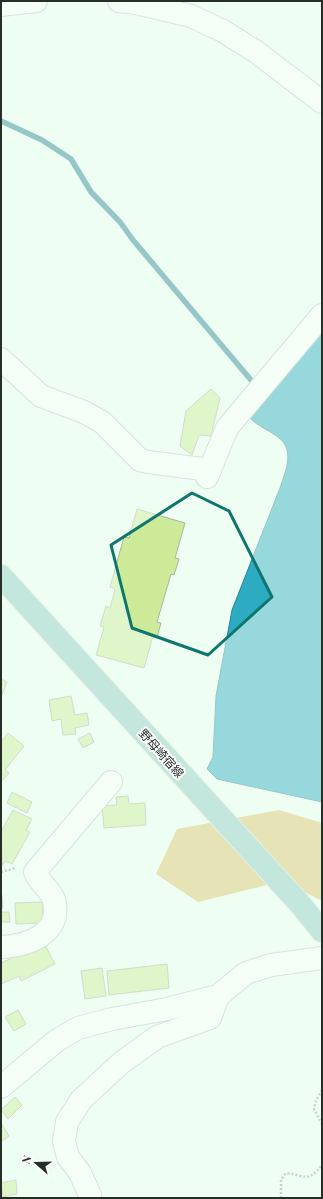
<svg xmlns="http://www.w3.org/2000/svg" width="323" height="1199" font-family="'Playfair Display','Noto Sans JP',serif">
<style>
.forest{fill:#dbc46e}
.water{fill:#2cabc2;stroke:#2a8694}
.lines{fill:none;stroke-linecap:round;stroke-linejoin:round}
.stream{stroke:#2a8694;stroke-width:5.5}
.building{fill:#cdea99;stroke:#acb69c}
.minor-casing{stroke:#b1cbb8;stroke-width:24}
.major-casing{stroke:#dcdedd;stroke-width:24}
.path{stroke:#929f95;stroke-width:2.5;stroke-dasharray:2 2;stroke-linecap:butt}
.minor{stroke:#fff;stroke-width:22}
.major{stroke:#8ecbc3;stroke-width:22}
.marked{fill:none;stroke:#0f766e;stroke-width:3;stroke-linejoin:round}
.labels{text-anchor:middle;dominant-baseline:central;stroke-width:4;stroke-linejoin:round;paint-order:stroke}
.street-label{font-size:12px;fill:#252f28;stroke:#fff}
</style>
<rect width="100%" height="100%" fill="#eefef2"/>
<polygon class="forest" points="279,810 322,823 322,901 283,881 198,902 156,874 177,829"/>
<path class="water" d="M322,330V802L217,779L207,769L213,757L216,696L232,610L280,488C284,475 293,456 284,443C279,435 261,428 253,421C250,418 248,415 245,412L315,342Z"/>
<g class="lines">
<polyline class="stream" points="1,121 42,140 71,159 91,192 120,222 133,240 256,386"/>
</g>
<g class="building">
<polygon points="211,389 220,398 211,436 199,435 192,455 180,446 186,411"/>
<polygon points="137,509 185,523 175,558 179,559 174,575 171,574 157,622 161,623 157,637 153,636 144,668 96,655 104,627 100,626 106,606 110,608 115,589 110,587 124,537 129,538"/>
<polygon points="1,679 7,682 1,697"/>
<polygon points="71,696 75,715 87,713 89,725 75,728 76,734 63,735 61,719 52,721 49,700"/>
<polygon points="8,733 24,746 5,770 9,773 1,782 1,742"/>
<polygon points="90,733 94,742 83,748 78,739"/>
<polygon points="12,792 32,802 27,813 7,803"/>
<polygon points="128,796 129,804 145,803 146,825 104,828 102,806 117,805 116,797"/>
<polygon points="13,810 32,819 26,830 30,832 12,864 5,861 2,866 1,832"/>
<polygon points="1,895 2,895 3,908 1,908"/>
<polygon points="42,902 43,923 16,924 15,903"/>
<polygon points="1,912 9,912 10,922 1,922"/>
<polygon points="44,943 55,964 21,981 19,976 1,984 1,963"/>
<polygon points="167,964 169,988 109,995 107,971"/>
<polygon points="102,968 106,996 85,999 81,971"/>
<polygon points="18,1010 26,1024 14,1031 5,1017"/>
<polygon points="15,1097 22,1105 8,1119 1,1110"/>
<polygon points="1,1123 9,1136 1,1142"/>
<polygon points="16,1180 17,1194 3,1197 1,1183"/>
</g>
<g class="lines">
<defs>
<g id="minor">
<polyline points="119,1 136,3 191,16 223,31 255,51 322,102"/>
<polyline points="1,5 36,1"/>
<polyline points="1,359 41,396 84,412 102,422 140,460 148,462 210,470"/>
<polyline points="207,477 227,428 322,315"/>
<path d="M1,947C28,946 63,933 54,900C51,890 39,883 35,872L111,782"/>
<polyline points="1,1087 56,1041 78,1028 112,1019 167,1009 218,996 246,973 271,965 322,958"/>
<polyline points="89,1198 90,1195 80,1173 68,1157 64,1141 67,1122 81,1100 121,1063 157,1037 210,1018 218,996"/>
</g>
<polyline id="major" points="1,576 300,904 322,931"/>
</defs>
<use href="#minor" class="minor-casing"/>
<use href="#major" class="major-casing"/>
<g class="path">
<polyline points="1,872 16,868"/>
<polyline points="322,1090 316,1101 314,1109 322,1124"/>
<path d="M281,1198V1180L286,1173C305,1175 307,1184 322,1165"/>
</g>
<use href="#minor" class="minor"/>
<use href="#major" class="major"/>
</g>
<path d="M0 0H323V1199H0ZM192,493L229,511L272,597L208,655L132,628L111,545Z" fill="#eefef2" fill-opacity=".55" fill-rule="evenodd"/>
<path class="marked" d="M192,493L229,511L272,597L208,655L132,628L111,545Z"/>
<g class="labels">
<g class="street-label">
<text transform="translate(162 753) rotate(48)">野母崎宿線</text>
</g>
</g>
<rect width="323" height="1199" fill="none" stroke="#252f28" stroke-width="4"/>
<g transform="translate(36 1163) rotate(290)" stroke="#ffffff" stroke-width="3" paint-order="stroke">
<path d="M0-3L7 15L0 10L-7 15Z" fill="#252f28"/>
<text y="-6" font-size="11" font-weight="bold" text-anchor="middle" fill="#252f28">N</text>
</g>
</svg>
